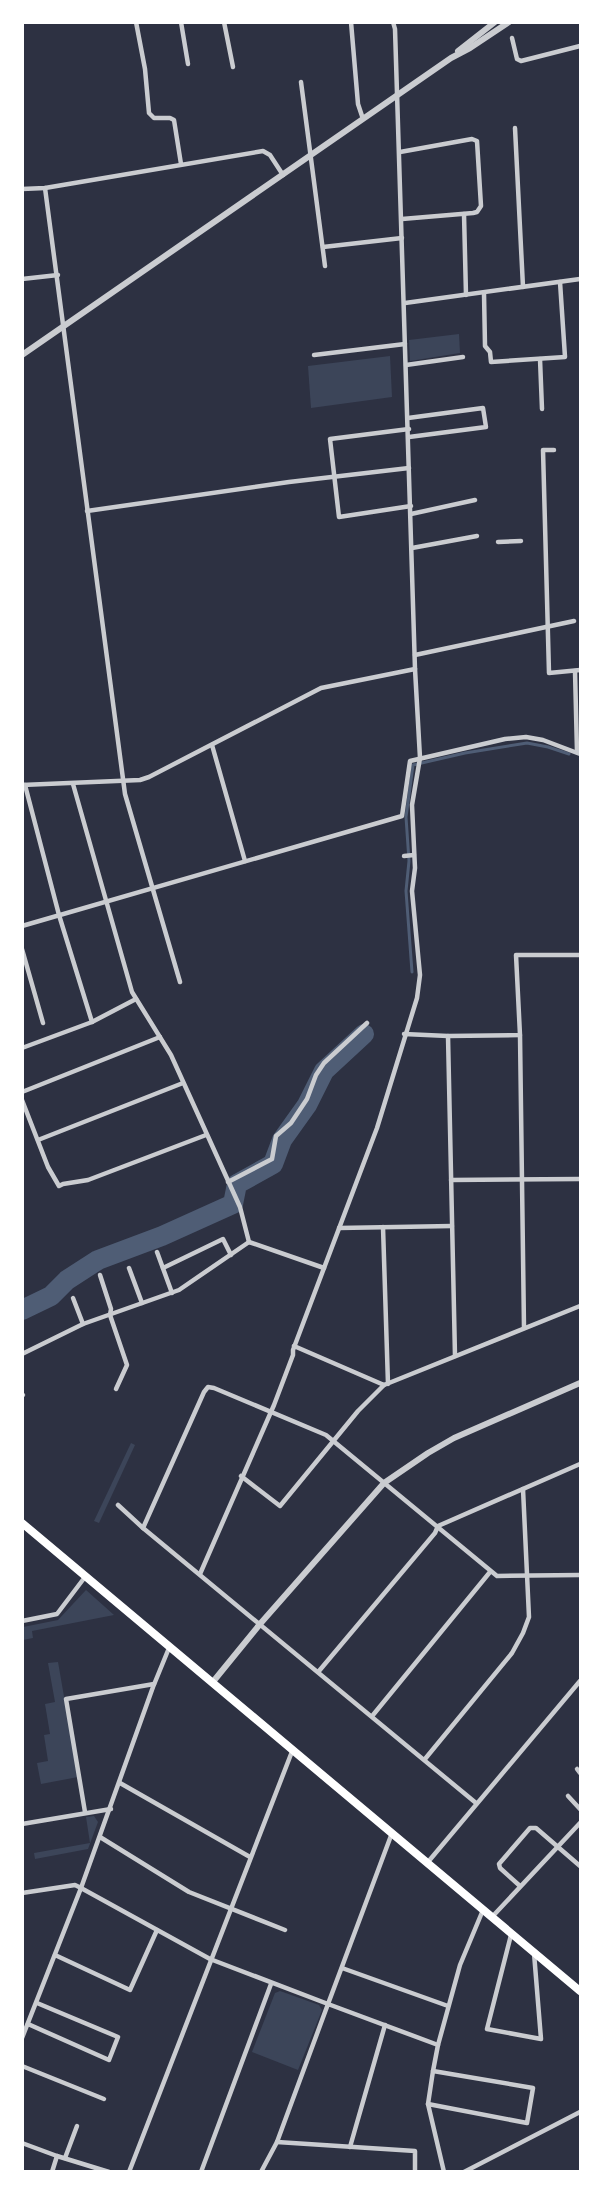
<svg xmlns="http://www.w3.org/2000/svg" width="603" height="2194" font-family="Karla,sans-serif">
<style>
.green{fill:#3c4559}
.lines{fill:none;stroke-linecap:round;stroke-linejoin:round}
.stream{stroke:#4f5d75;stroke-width:3}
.river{stroke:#4f5d75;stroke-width:20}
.minor{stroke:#caccd0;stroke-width:4.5}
.tertiary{stroke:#caccd0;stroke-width:6}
.trunk{stroke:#fff;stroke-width:8}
</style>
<rect width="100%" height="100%" fill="#2d3142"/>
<g class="green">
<polygon points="459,334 460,353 410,361 409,340"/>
<polygon points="390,356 392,397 311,408 308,366"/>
<polygon points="131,1443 135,1445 99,1523 94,1521"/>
<polygon points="86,1590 114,1615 32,1631 33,1638 23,1640 23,1627 58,1620"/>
<polygon points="58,1662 78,1777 41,1784 37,1763 48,1761 44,1735 50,1734 45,1704 55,1702 48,1663"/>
<polygon points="94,1816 98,1822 88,1849 35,1859 34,1853 90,1843 86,1817"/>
<polygon points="280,1991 319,2005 322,2010 298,2070 252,2052 275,1993"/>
</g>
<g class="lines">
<polyline class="stream" points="412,972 406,891 409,861 406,817 413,765 465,753 527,743 548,747 569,754"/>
<polyline class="river" points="22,1310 51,1296 67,1280 98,1260 162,1236 233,1204 237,1184 273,1164 282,1140 307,1105 324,1071 364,1034"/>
<g class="minor">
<polyline points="136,22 145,69 149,113 154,118 170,118 174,120 181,164"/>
<polyline points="181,22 188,64"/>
<polyline points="224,22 233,67"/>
<polyline points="351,22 358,104 363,119"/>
<polyline points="512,38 517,59 521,61 580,46"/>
<polyline points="301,82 325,266"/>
<polyline points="515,128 523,287"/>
<polyline points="400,152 472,139 477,141 481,206 477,212 473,213 402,219"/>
<polyline points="45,188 125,794 180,982"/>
<polyline points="22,189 45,188 263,151 270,155 283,175"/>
<polyline points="464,214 466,295"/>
<polyline points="323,247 402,238"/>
<polyline points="22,279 58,275"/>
<polyline points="484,293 485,346 490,352 491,362 565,357 560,282"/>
<polyline points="405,303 580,279"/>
<polyline points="314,355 405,344"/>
<polyline points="540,359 542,409"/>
<polyline points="406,365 463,357"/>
<polyline points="408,418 483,408 486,427 409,437"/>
<polyline points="409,429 330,439 339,517 411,506"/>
<polyline points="554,450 543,450 549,673 580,670"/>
<polyline points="87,511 289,482 409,468"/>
<polyline points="411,514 475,500"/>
<polyline points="498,542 521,541"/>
<polyline points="412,548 477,536"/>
<polyline points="415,655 574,621"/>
<polyline points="575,671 577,752"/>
<polyline points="212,745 245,861"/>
<polyline points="73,784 132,992 171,1055 240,1207 249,1242"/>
<polyline points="22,785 140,780 149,777 321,688 415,669"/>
<polyline points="25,785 59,915 92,1022"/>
<polyline points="404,856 414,855"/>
<polyline points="22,926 402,816 410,761 505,739 526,737 543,740 580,754"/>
<polyline points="22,949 43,1023"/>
<polyline points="404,1034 448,1036 520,1035 516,955 580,955"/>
<polyline points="520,1035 524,1328"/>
<polyline points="448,1036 455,1356"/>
<polyline points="22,1048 92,1022 136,999"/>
<polyline points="22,1092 160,1037"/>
<polyline points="22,1100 48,1167 59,1186 63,1184 88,1180 206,1135"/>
<polyline points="38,1140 183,1083"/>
<polyline points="451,1180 580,1179"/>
<polyline points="228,1182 272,1159 276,1136 291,1123 307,1099 316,1075 324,1063 367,1023"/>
<polyline points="383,1227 388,1384"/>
<polyline points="339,1228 452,1226"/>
<polyline points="249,1242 324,1268"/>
<polyline points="157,1252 172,1293"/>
<polyline points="129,1268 142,1303"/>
<polyline points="163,1268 223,1239 231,1255"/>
<polyline points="100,1275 111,1309 110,1315 127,1365 116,1389"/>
<polyline points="73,1298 83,1324"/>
<polyline points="294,1346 384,1385 580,1306"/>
<polyline points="22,1354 83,1324 179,1290 249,1242"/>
<polyline points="22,1396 23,1395"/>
<polyline points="241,1476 280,1506 358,1411 384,1385"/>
<polyline points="118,1505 143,1528"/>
<polyline points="200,1574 274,1405 293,1355 293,1350 377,1128 417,998 420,975 412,891 415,868 412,805 420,758 415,669 395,29 393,22"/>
<polyline points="22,1621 57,1614 85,1577"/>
<polyline points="319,1671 435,1533 438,1526 580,1464"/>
<polyline points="373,1715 490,1572"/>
<polyline points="425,1759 512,1653 523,1633 529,1617 523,1489"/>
<polyline points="577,1769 580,1773"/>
<polyline points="120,1783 250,1857"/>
<polyline points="568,1796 580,1809"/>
<polyline points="476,1803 143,1528 204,1392 208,1387 214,1388 326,1435 497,1576 580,1575"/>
<polyline points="85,1812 66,1699 154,1684"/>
<polyline points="22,1824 111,1809"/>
<polyline points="100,1837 189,1892 285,1930"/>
<polyline points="428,1862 580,1681"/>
<polyline points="520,1886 500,1868 499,1864 530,1828 536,1828 580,1866"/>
<polyline points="22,1893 75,1885 81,1888 153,1687 169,1648"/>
<polyline points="492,1917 580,1823"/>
<polyline points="511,1935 487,2029 541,2039 534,1953"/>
<polyline points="55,1955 130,1990 157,1930"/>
<polyline points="342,1968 448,2006"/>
<polyline points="28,2024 109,2060 118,2037 37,2003"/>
<polyline points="22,2038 81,1888 210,1959 328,2004 392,1833"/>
<polyline points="22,2066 104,2099"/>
<polyline points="428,2104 527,2123 533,2088 433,2071"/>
<polyline points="277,2142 415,2151 415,2172"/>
<polyline points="22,2143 57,2156 109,2172"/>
<polyline points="350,2147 385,2025"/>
<polyline points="65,2158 77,2126"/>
<polyline points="52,2172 57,2156"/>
<polyline points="129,2172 293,1749"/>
<polyline points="201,2172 271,1984"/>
<polyline points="261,2172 277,2142 328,2004 438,2045"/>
<polyline points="444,2172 428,2104 433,2071 438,2045 460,1965 483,1910"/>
<polyline points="464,2172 580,2112"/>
</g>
<g class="tertiary">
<polyline points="458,51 495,22"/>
<polyline points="22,355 451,58 470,48 509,22"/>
<polyline points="212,1683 260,1624 384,1483 428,1453 454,1438 580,1383"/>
</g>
<polyline class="trunk" points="22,1523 580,1991"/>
</g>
<rect width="603" height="2194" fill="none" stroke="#ffffff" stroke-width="48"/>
</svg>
